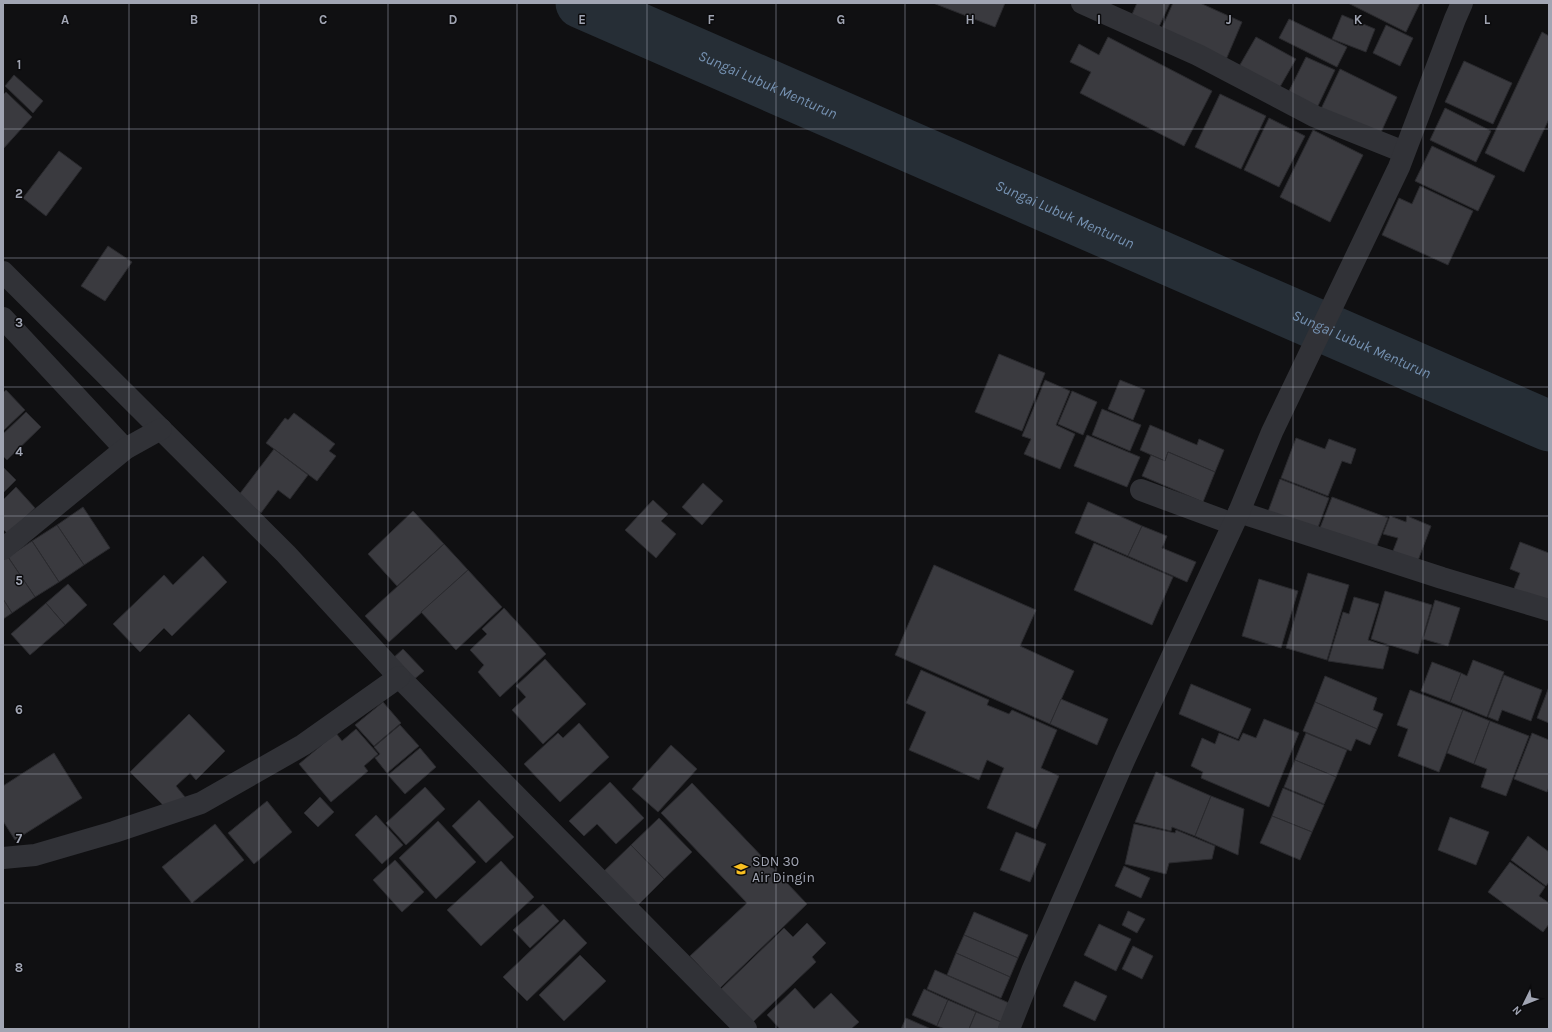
<svg xmlns="http://www.w3.org/2000/svg" width="1552" height="1032" font-family="Karla,sans-serif">
<style>
.lines{fill:none;stroke-linecap:round;stroke-linejoin:round}
.river{stroke:#262e36;stroke-width:51}
.building{fill:#3a3a3f;stroke:#2a2a2e}
.minor{stroke:#313237;stroke-width:22}
.tertiary{stroke:#313237;stroke-width:22}
.grid{fill:none;stroke:#a1a5b3;stroke-width:1;stroke-opacity:0.55}
.labels{text-anchor:middle;dominant-baseline:central;stroke-width:3;stroke-linejoin:round;paint-order:stroke}
.poi-label{font-size:14px;fill:#a1a5b3;stroke:#0b0b0d;text-anchor:start}
.water-label{font-size:15px;font-style:italic;fill:#7591b1;stroke:#0b0b0d}
.grid-label{font-size:13px;text-anchor:middle;font-weight:bold;fill:#a1a5b3;stroke:#0b0b0d;stroke-width:3;stroke-linejoin:round;paint-order:stroke}
</style>
<rect width="100%" height="100%" fill="#101012"/>
<g class="lines">
<path class="river" id="s1" d="M581,3L1549,426"/>
</g>
<g class="building">
<polygon points="933,3 1005,3 995,27"/>
<polygon points="1137,3 1170,3 1157,31 1130,19"/>
<polygon points="1173,3 1200,3 1242,22 1225,62 1160,32"/>
<polygon points="1348,3 1420,3 1406,32"/>
<polygon points="1342,15 1375,29 1366,52 1332,39"/>
<polygon points="1289,19 1347,47 1337,67 1279,38"/>
<polygon points="1386,25 1413,38 1400,66 1373,53"/>
<polygon points="1542,32 1549,36 1549,119 1524,172 1485,153"/>
<polygon points="1108,37 1212,91 1184,146 1080,93 1091,72 1070,62 1079,44 1099,55"/>
<polygon points="1256,37 1296,59 1277,92 1237,70"/>
<polygon points="1306,57 1335,70 1316,110 1287,95"/>
<polygon points="1464,61 1512,83 1493,124 1445,102"/>
<polygon points="1340,69 1397,97 1378,139 1320,111"/>
<polygon points="14,75 43,101 33,113 5,86"/>
<polygon points="6,92 32,117 3,149 3,95"/>
<polygon points="1220,94 1266,116 1241,169 1195,147"/>
<polygon points="1445,108 1491,131 1476,162 1430,140"/>
<polygon points="1269,118 1305,136 1279,187 1244,170"/>
<polygon points="1313,130 1363,155 1330,222 1280,197"/>
<polygon points="1432,146 1495,176 1478,211 1415,181"/>
<polygon points="59,151 82,168 46,216 23,198"/>
<polygon points="1420,186 1473,211 1448,265 1382,235 1399,198 1412,204"/>
<polygon points="108,246 132,262 105,301 81,286"/>
<polygon points="999,354 1045,373 1022,431 975,412"/>
<polygon points="1045,380 1070,391 1056,425 1075,434 1060,469 1024,454 1031,439 1022,436"/>
<polygon points="1120,380 1145,390 1133,420 1108,409"/>
<polygon points="6,390 25,410 3,431 3,393"/>
<polygon points="1072,391 1097,402 1083,435 1058,424"/>
<polygon points="1102,409 1141,425 1130,451 1092,435"/>
<polygon points="26,412 41,427 7,460 3,456 3,434"/>
<polygon points="294,413 335,444 329,451 336,456 317,481 266,443 285,418 288,420"/>
<polygon points="1150,425 1197,445 1199,439 1224,450 1215,472 1168,452 1165,461 1140,450"/>
<polygon points="1087,435 1140,457 1127,487 1074,466"/>
<polygon points="1296,438 1325,449 1329,439 1356,449 1351,464 1342,461 1328,496 1281,478"/>
<polygon points="274,449 308,475 290,499 278,490 261,513 238,496"/>
<polygon points="1168,452 1215,472 1203,502 1142,476 1151,455 1165,461"/>
<polygon points="3,467 16,480 3,493"/>
<polygon points="1280,479 1329,498 1317,530 1266,517"/>
<polygon points="703,483 723,501 702,525 682,507"/>
<polygon points="16,487 35,508 8,534 3,529 3,500"/>
<polygon points="1332,497 1388,518 1376,548 1318,533"/>
<polygon points="653,500 668,514 661,521 676,534 656,558 625,530"/>
<polygon points="1088,502 1142,526 1128,556 1075,533"/>
<polygon points="83,507 110,548 84,565 57,525"/>
<polygon points="413,511 444,544 397,586 368,554"/>
<polygon points="1390,516 1406,522 1407,516 1431,526 1416,566 1391,556 1398,538 1383,534"/>
<polygon points="57,525 84,565 59,582 32,541"/>
<polygon points="1142,526 1167,536 1162,548 1196,562 1187,582 1128,556"/>
<polygon points="32,541 59,582 35,597 8,557"/>
<polygon points="1520,542 1549,553 1549,605 1513,591 1520,573 1510,569"/>
<polygon points="1094,543 1173,577 1152,625 1074,590"/>
<polygon points="444,544 468,570 389,642 365,616"/>
<polygon points="203,556 227,582 172,636 164,628 140,652 113,624 164,575 173,585"/>
<polygon points="8,557 35,597 12,613 3,599 3,560"/>
<polygon points="934,565 1036,610 1020,646 1074,671 1050,724 895,655"/>
<polygon points="468,570 502,607 456,650 421,612"/>
<polygon points="1308,573 1349,585 1327,660 1286,648"/>
<polygon points="1259,579 1298,591 1281,648 1242,636"/>
<polygon points="68,584 87,605 65,625 46,603"/>
<polygon points="1385,591 1432,605 1418,654 1371,639"/>
<polygon points="1354,597 1379,604 1368,640 1389,647 1383,669 1328,661 1343,612 1349,614"/>
<polygon points="3,599 12,613 3,619"/>
<polygon points="1435,600 1460,608 1448,646 1423,639"/>
<polygon points="46,603 65,625 30,655 11,634"/>
<polygon points="504,608 546,654 500,697 478,672 484,665 470,650 487,634 482,629"/>
<polygon points="403,649 424,671 412,681 392,659"/>
<polygon points="545,659 586,704 543,744 512,710 526,697 516,686"/>
<polygon points="1473,660 1504,672 1487,717 1450,702 1461,673 1467,676"/>
<polygon points="1432,662 1461,673 1450,702 1421,691"/>
<polygon points="921,670 989,700 987,705 1009,714 1012,710 1057,730 1041,768 1059,776 1036,829 987,808 1004,768 987,760 979,780 909,750 926,712 906,703"/>
<polygon points="1504,675 1542,690 1531,721 1502,710 1498,721 1488,717"/>
<polygon points="1325,676 1377,698 1373,710 1383,714 1377,729 1315,702"/>
<polygon points="1191,684 1251,709 1238,739 1179,714"/>
<polygon points="1549,687 1549,723 1537,718"/>
<polygon points="1410,690 1463,710 1439,772 1398,756 1408,729 1397,725"/>
<polygon points="1061,699 1108,719 1097,745 1050,724"/>
<polygon points="383,702 401,723 374,746 355,725"/>
<polygon points="1315,702 1377,729 1370,745 1356,739 1351,751 1303,731"/>
<polygon points="1463,710 1490,721 1474,764 1447,753"/>
<polygon points="189,714 225,751 196,780 190,773 176,786 185,797 170,812 130,772"/>
<polygon points="1264,719 1299,733 1269,807 1201,778 1203,772 1191,766 1202,738 1215,744 1219,733 1239,741 1243,733 1256,738"/>
<polygon points="1490,721 1529,736 1506,796 1481,787 1487,769 1474,764"/>
<polygon points="579,723 609,757 560,802 524,764 558,733 563,738"/>
<polygon points="400,725 419,746 387,773 375,758 380,754 374,747"/>
<polygon points="356,729 378,754 364,766 368,771 331,802 299,764 336,733 342,741"/>
<polygon points="1306,733 1347,750 1336,777 1295,760"/>
<polygon points="1532,733 1549,740 1549,787 1547,792 1514,779"/>
<polygon points="671,745 697,769 658,812 632,789"/>
<polygon points="420,748 436,767 405,794 388,775"/>
<polygon points="54,753 82,798 15,840 3,821 3,786"/>
<polygon points="1295,760 1336,777 1324,804 1284,787"/>
<polygon points="1156,772 1211,796 1195,836 1172,827 1171,831 1135,822"/>
<polygon points="610,782 644,818 616,844 597,824 584,836 569,821"/>
<polygon points="692,783 807,904 720,988 690,956 747,903 661,813"/>
<polygon points="425,787 445,809 406,845 386,823"/>
<polygon points="1283,788 1324,805 1312,832 1272,816"/>
<polygon points="1211,796 1244,809 1238,855 1195,836"/>
<polygon points="320,797 334,812 318,827 304,813"/>
<polygon points="479,800 514,837 486,863 452,826"/>
<polygon points="267,801 292,832 254,864 228,833"/>
<polygon points="376,815 403,845 382,864 355,835"/>
<polygon points="1272,816 1312,832 1300,860 1260,843"/>
<polygon points="1450,817 1489,832 1476,865 1438,850"/>
<polygon points="659,818 692,852 664,879 631,845"/>
<polygon points="438,821 476,862 436,899 399,858"/>
<polygon points="215,824 244,860 192,903 162,867"/>
<polygon points="1134,824 1175,833 1176,830 1215,846 1212,859 1169,863 1166,874 1125,864"/>
<polygon points="1016,832 1046,844 1030,882 1000,870"/>
<polygon points="1528,836 1549,852 1549,882 1546,886 1511,860"/>
<polygon points="631,845 664,879 635,908 602,873"/>
<polygon points="395,860 424,892 402,912 373,880"/>
<polygon points="501,861 534,897 481,946 447,910"/>
<polygon points="1510,862 1545,887 1539,896 1549,903 1549,924 1543,932 1488,892"/>
<polygon points="1124,866 1150,878 1141,898 1115,886"/>
<polygon points="543,904 559,921 530,948 513,930"/>
<polygon points="1128,911 1145,919 1137,933 1122,925"/>
<polygon points="974,912 1028,935 1018,958 964,935"/>
<polygon points="564,919 587,943 527,1001 503,977"/>
<polygon points="807,923 826,943 812,957 816,962 753,1022 721,989 784,928 793,937"/>
<polygon points="1099,924 1131,939 1116,971 1084,955"/>
<polygon points="964,935 1018,958 1010,977 956,953"/>
<polygon points="1133,946 1153,956 1142,979 1122,969"/>
<polygon points="956,953 1010,977 1001,998 947,975"/>
<polygon points="580,955 606,981 564,1021 539,995"/>
<polygon points="935,970 1009,1003 1001,1022 927,989"/>
<polygon points="1075,981 1107,996 1095,1021 1063,1006"/>
<polygon points="795,988 814,1009 831,993 859,1022 851,1029 780,1029 767,1015"/>
<polygon points="924,989 948,1000 937,1026 912,1015"/>
<polygon points="948,1000 976,1012 969,1029 945,1029 937,1026"/>
<polygon points="976,1012 1001,1022 998,1029 969,1029"/>
<polygon points="906,1018 931,1029 901,1029"/>
</g>
<g class="lines">
<g class="minor">
<polyline points="1082,3 1198,55 1314,116 1404,152"/>
<polyline points="3,272 286,554 399,677 746,1029"/>
<polyline points="3,318 125,449"/>
<polyline points="1141,490 1233,524"/>
<polyline points="1239,512 1442,578 1549,610"/>
<polyline points="3,549 125,449 161,429"/>
<polyline points="3,858 35,855 114,832 201,803 303,745 399,677"/>
</g>
<polyline class="tertiary" points="1009,1029 1032,971 1125,758 1239,512 1272,432 1399,167 1455,19 1462,3"/>
</g>
<path class="grid" d="M129,3V1029M259,3V1029M388,3V1029M517,3V1029M647,3V1029M776,3V1029M905,3V1029M1035,3V1029M1164,3V1029M1293,3V1029M1423,3V1029M3,129H1549M3,258H1549M3,387H1549M3,516H1549M3,645H1549M3,774H1549M3,903H1549"/>
<defs>
<symbol id="school-bare" viewBox="-9 -9 18 18"><path d="M0-5L7-2L0 1L-7-2ZM-4 1L0 2.5L4 1V4Q0 6-4 4Z" fill="#f9bf21" stroke="#0b0b0d" stroke-width="2.5" paint-order="stroke"/></symbol>
</defs>
<g fill-rule="evenodd">
<use href="#school-bare" x="731" y="859" width="20" height="20"/>
</g>
<g class="labels">
<g class="poi-label">
<text x="752" y="861">SDN 30<tspan x="752" dy="16">Air Dingin</tspan></text>
</g>
<g class="water-label">
<text stroke="none"><textPath href="#s1" startOffset="204">Sungai Lubuk Menturun</textPath></text>
<text stroke="none"><textPath href="#s1" startOffset="528">Sungai Lubuk Menturun</textPath></text>
<text stroke="none"><textPath href="#s1" startOffset="852">Sungai Lubuk Menturun</textPath></text>
</g>
</g>
<g class="grid-label">
<text x="65" y="24">A</text>
<text x="194" y="24">B</text>
<text x="323" y="24">C</text>
<text x="453" y="24">D</text>
<text x="582" y="24">E</text>
<text x="711" y="24">F</text>
<text x="841" y="24">G</text>
<text x="970" y="24">H</text>
<text x="1099" y="24">I</text>
<text x="1229" y="24">J</text>
<text x="1358" y="24">K</text>
<text x="1487" y="24">L</text>
<text x="19" y="69">1</text>
<text x="19" y="198">2</text>
<text x="19" y="327">3</text>
<text x="19" y="456">4</text>
<text x="19" y="585">5</text>
<text x="19" y="714">6</text>
<text x="19" y="843">7</text>
<text x="19" y="972">8</text>
</g>
<rect width="1552" height="1032" fill="none" stroke="#a1a5b3" stroke-width="8"/>
<g transform="translate(1524 1004) rotate(227)" stroke="#0b0b0d" stroke-width="3" paint-order="stroke">
<path d="M0-3L7 15L0 10L-7 15Z" fill="#a1a5b3"/>
<text y="-6" font-size="11" font-weight="bold" text-anchor="middle" fill="#a1a5b3">N</text>
</g>
</svg>
